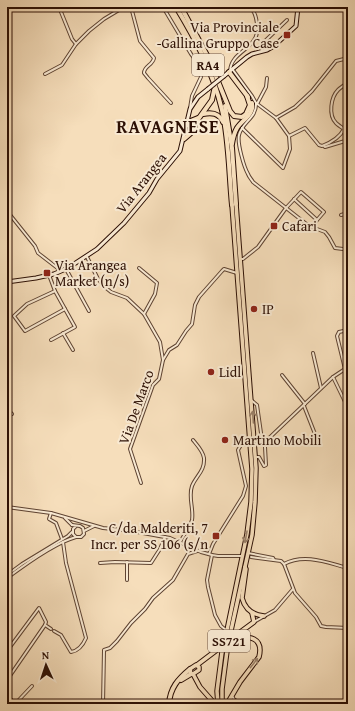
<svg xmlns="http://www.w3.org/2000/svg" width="355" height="711" font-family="'Gentium Book Plus',serif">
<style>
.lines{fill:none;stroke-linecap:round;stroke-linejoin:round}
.street-casing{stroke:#5e4332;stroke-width:4}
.secondary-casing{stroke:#2c0f04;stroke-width:5}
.primary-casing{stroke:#2c0f04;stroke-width:5.5}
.highway-casing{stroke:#2c0f04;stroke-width:6}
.street{stroke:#f9ead3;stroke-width:2}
.secondary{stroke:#f9ead3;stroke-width:3}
.primary{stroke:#f6debb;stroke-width:3.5}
.highway{stroke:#f6debb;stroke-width:4}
.street-bridge-casing{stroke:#5e4332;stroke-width:4;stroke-linecap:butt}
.secondary-bridge-casing{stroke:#2c0f04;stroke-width:5;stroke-linecap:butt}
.primary-bridge-casing{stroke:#2c0f04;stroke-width:5.5;stroke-linecap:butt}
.street-bridge{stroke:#f9ead3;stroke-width:2}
.secondary-bridge{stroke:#f9ead3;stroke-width:3}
.primary-bridge{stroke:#f6debb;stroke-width:3.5}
.oneway{stroke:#9b8169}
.poi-dot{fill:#8f2418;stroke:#f9ead3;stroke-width:1.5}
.labels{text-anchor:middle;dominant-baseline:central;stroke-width:4;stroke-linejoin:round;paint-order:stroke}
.shield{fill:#f9ead3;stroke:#6a5142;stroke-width:1}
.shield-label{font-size:13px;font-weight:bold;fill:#2c0f04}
.poi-label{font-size:14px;fill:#2c0f04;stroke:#f9ead3;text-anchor:start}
.street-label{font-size:14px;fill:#2c0f04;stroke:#f9ead3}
.district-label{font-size:18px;font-weight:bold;letter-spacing:1px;fill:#2c0f04;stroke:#f9ead3}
</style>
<rect width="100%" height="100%" fill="#f6debb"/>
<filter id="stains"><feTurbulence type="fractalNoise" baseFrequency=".005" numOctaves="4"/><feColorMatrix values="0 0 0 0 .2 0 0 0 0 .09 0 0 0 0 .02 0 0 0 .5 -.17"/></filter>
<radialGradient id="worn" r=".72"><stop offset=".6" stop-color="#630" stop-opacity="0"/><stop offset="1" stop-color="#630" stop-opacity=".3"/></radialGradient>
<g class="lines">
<defs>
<g id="street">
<polyline points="59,7 72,39 76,44"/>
<path d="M131,7L140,41L154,58C153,65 144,66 144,73L148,78L171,103"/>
<polyline points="163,7 191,54 200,66 201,77 192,96 190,108"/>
<polyline points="7,10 11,7"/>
<polyline points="267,50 265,41 287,20"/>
<polyline points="233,70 252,96 256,103 276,118 289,136 290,149 283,168 242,128"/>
<path d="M230,71C231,55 247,51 254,40C260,32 257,13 250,7"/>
<polyline points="45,74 62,65 76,44 89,31 104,19 124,7"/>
<path d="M256,103C257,118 242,122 239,135C237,143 244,167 248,174C249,177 252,180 253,182L309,226L325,232L329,237L335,248L343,249L348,247"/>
<polyline points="257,104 266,87 267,78"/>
<polyline points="276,118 295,107 312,91 336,61 348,58"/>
<path d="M289,136L305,128L319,145L322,146C330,143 340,137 344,129C341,127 338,125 336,123C328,115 331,97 338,90C341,87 345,85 348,82"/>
<polyline points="324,146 325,147 345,141 348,143"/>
<polyline points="294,199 317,220"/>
<polyline points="7,211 35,246 38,253 60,270"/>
<polyline points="341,215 348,213"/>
<polyline points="87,257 98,279 106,288 111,292 127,298 144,314 160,342 163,360 159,379 153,385 130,449 141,483"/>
<polyline points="240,259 243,259 258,247 286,208 301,192 324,212 311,227"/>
<polyline points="139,268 157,283 155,294 144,314"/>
<polyline points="66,269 89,311"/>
<polyline points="49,275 55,291 75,327 51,340"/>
<polyline points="55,291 27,304 14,316 25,331 65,309"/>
<polyline points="63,333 73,350"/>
<polyline points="313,353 321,388"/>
<polyline points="163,360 169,350 177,345 186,331 192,324 195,305 199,297 222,271 224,269 237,273"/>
<polyline points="345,369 337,336 339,332 348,330"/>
<polyline points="282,375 305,404"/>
<polyline points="333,377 348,408"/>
<polyline points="251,400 257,405 262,440 265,447 266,465 264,466 259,457 256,457"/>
<polyline points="304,406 315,434"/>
<polyline points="7,409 12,414"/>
<polyline points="260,443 266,441 333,377 345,369 348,368"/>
<polyline points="7,507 51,513 103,528 132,531 170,538 201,552 212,555 218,556 241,556"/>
<polyline points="51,513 49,519 56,523 62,539"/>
<polyline points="65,518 72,525"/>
<polyline points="72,525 80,526 83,528 84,534 81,537 76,537 73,534 73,529 76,526"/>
<polyline points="84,531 94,526"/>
<path d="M180,542C184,535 190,527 192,520C194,509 188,497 192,486C196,476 205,471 204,458C203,451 197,445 193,440"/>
<polyline points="248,553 273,558 274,560"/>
<polyline points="209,554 213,544 243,496 246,486 238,450 241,445 245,445"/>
<polyline points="212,555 207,580 208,587 215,615 221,626 226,630"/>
<path d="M251,557L281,561L284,564C305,553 328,563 348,568"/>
<polyline points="100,563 115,562 151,563 160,549 165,537"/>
<polyline points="284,564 295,593 316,617 321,626 326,627 348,628"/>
<polyline points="7,575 22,564 68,536 72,532"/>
<path d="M7,578C23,566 57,542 76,537"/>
<polyline points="127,580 127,562"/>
<polyline points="254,622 275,610 293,589"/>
<path d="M54,631L61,635L71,652C78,651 83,645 86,638L66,563L63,542"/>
<polyline points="7,651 39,608 46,622 45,625 51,629"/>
<polyline points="7,680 45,625"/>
<polyline points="232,696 235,701 249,704"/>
<polyline points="15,704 32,686"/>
<polyline points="103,704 104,650 110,648 117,641 131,623 145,609 153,598 173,580 188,554 197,551"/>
</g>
<g id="secondary">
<polyline points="224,76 247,57 252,54 267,50 274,46 296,26 298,7"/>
<polyline points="7,282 36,278 54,274 68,268 97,249 124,223 149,193 157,179 180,151 190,109 198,97 208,89"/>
<polyline points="7,696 14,704"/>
</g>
<g id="primary">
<path d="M245,567L246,569L242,598C245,609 253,615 264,616"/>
<polyline points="226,635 247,534 251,502 252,469 232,205"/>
<polyline points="230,635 252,535 255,502 256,468 236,204"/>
<polyline points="235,636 254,622 252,613"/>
<polygon points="196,665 199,667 199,670 193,674 191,674 190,669"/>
<polyline points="197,665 230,640"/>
<polyline points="193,674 200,687 215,704"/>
<polyline points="228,702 235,701"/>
<polyline points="218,704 217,691 222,652"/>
<polyline points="222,704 222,689 227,651"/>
<path d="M227,704L240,682L259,657C264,637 249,636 234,637"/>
</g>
<g id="highway">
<path d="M176,7C196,40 213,72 222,110C229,139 229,175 232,205"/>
<polyline points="181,7 209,59 230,111 234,116 242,117 246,114 250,105 247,96"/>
<polyline points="229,72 248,97"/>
<polyline points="225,106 232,148 236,204"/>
<path d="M203,114C212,112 219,113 223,122"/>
<polyline points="188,122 198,118"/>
<polyline points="187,125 195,125"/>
<polyline points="184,139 191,133 199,118 212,100 215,86"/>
<path d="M232,144C233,138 234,133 237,128C243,119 254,115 252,103"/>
<polyline points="181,680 191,674"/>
<path d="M169,704C170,688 178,679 190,669"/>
</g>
</defs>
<use href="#street" class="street-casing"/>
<use href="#secondary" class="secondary-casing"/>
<use href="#primary" class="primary-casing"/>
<use href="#highway" class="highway-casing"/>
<use href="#street" class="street"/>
<use href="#secondary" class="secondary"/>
<use href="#primary" class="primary"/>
<use href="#highway" class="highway"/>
<defs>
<polyline id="street-bridge" points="245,445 260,443"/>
<polyline id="secondary-bridge" points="208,89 224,76"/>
<g id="primary-bridge">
<polyline points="227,651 230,635"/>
<polyline points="222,652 226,635"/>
</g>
</defs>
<use href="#street-bridge" class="street-bridge-casing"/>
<use href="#secondary-bridge" class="secondary-bridge-casing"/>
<use href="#primary-bridge" class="primary-bridge-casing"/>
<use href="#street-bridge" class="street-bridge"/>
<use href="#secondary-bridge" class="secondary-bridge"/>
<use href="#primary-bridge" class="primary-bridge"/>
</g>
<defs><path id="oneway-shaft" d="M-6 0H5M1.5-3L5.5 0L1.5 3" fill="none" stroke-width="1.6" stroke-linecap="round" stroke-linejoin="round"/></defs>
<g class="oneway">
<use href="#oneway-shaft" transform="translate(253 417) rotate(-94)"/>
<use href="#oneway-shaft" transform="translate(246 537) rotate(100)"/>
<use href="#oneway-shaft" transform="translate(254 663) rotate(-52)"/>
</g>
<g class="poi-dot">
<rect x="283" y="31" width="8" height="8" rx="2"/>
<rect x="270" y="222" width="8" height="8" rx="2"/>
<rect x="43" y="269" width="8" height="8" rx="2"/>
<circle cx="254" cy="309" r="4"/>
<circle cx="211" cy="372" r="4"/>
<circle cx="225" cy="440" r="4"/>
<rect x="212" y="532" width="8" height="8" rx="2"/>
</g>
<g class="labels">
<g class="shield">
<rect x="192" y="54" width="32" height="22" rx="3"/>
<rect x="208" y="630" width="42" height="22" rx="3"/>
</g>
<g class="shield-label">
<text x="208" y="65">RA4</text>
<text x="229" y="641">SS721</text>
</g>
<g class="poi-label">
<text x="279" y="27" text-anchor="end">Via Provinciale<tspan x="279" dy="16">-Gallina Gruppo Case</tspan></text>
<text x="282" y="226">Cafari</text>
<text x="55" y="265">Via Arangea<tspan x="55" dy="16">Market (n/s)</tspan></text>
<text x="262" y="309">IP</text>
<text x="219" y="372">Lidl</text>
<text x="233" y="440">Martino Mobili</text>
<text x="208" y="528" text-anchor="end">C/da Malderiti, 7<tspan x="208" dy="16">Incr. per SS 106 (s/n</tspan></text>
</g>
<g class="street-label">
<text transform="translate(141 183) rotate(-52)">Via Arangea</text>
<text transform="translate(136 407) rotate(-70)">Via De Marco</text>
</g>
<g class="district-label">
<text x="168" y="126">RAVAGNESE</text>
</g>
</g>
<rect width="355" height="711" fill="none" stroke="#f6debb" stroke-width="24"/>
<rect x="8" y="8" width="339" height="695" fill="none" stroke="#2c0f04" stroke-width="2"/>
<rect x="12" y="12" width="331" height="687" fill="none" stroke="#2c0f04"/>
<g transform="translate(46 665) rotate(357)" stroke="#f9ead3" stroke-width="3" paint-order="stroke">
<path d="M0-3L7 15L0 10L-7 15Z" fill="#2c0f04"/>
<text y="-6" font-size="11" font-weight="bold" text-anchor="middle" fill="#2c0f04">N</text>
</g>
<rect width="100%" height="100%" filter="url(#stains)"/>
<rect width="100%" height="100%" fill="url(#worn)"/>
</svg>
